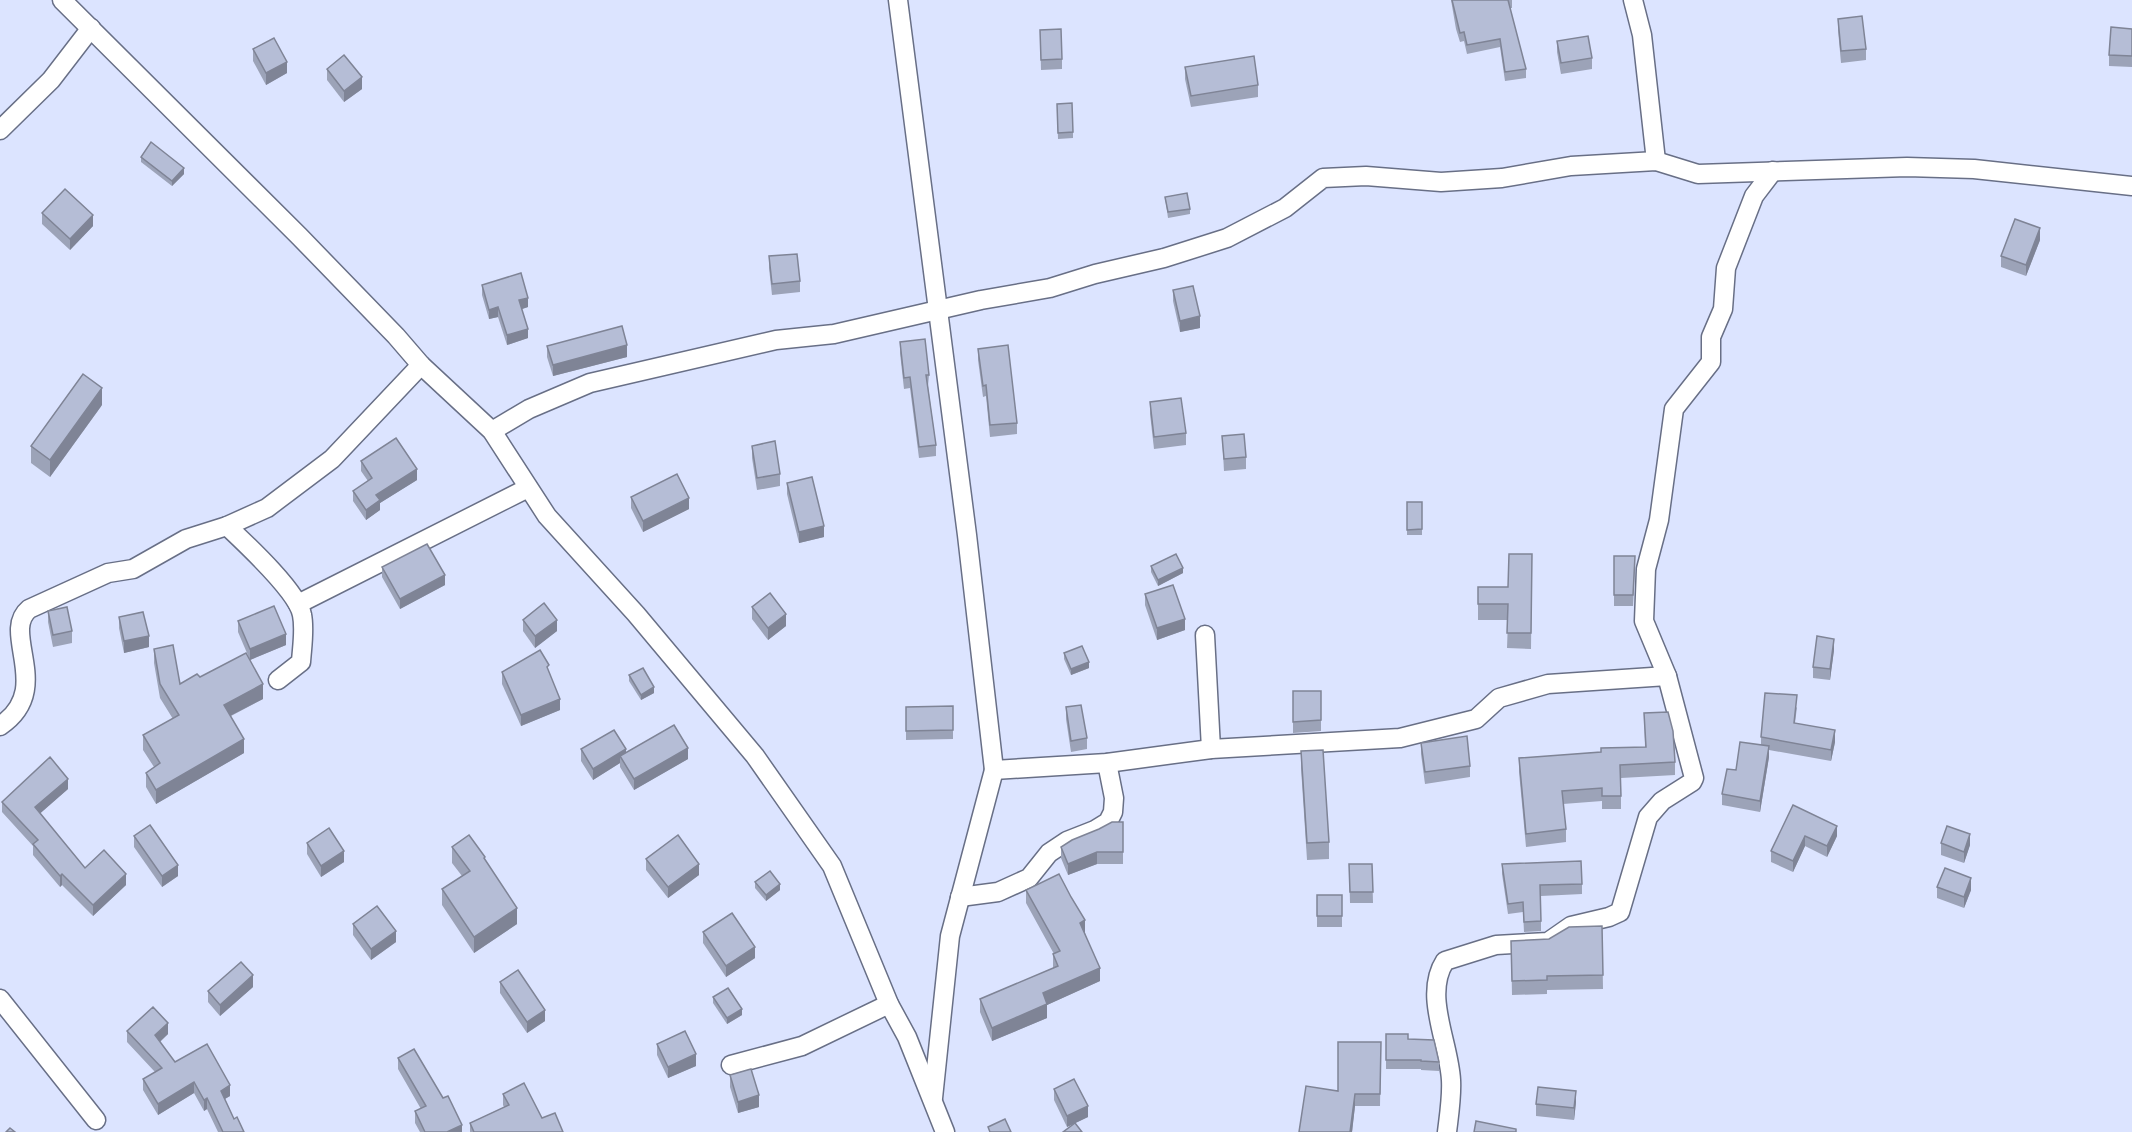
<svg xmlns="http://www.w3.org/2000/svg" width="2132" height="1132" font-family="Barlow,sans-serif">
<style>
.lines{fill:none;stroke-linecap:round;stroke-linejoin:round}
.street-casing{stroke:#686f86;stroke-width:21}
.street{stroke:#fff;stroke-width:18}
.wall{fill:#9ca3b8}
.shaded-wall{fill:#7f8496}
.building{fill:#b5bdd6;stroke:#7f8496;stroke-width:1.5}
</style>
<rect width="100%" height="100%" fill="#dce4ff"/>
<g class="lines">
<defs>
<g id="street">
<polyline points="62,0 299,236 396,336 421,365 492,431 547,516 636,614 755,756 832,866 889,1004 907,1037 945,1132"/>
<path d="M898,0L967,535L994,770L1107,763L1211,749L1400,738L1476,719L1499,698L1548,684L1667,676L1694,778L1692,782L1662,801L1648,817L1620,912L1609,917L1571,926L1548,942L1496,945L1445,961C1423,995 1449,1042 1451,1080C1452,1097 1449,1115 1447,1132"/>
<polyline points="1633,0 1642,35 1656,161"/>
<polyline points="0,130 51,80 91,28"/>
<polyline points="492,431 529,409 590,383 776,340 834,334 981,300 1050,288 1095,274 1164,258 1227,238 1285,208 1323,178 1366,176 1441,182 1502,178 1571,166 1656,161 1698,174 1907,167 1974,169 2132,186"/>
<path d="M227,526C245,543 298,592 302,615C305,629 302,647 301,662L278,680"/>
<polyline points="298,604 528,488"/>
<polyline points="1205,635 1211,749"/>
<polyline points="1667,676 1644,621 1646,569 1659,520 1674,409 1711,362 1711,337 1723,309 1726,268 1754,196 1773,171"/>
<path d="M0,726C55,689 0,633 29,609L108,573L133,569L186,539L227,526L267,508L332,459L421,365"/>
<polyline points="960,897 998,892 1029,878 1049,853 1067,841 1095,830 1108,822 1113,812 1114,798 1107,763"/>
<polyline points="0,999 96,1120"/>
<polyline points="731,1065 802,1046 889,1004"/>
<polyline points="933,1098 950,936 994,770"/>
</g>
</defs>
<use href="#street" class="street-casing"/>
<use href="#street" class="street"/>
</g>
<g class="wall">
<polygon points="1451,0 1512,0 1512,8 1510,8 1526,69 1526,78 1505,81 1500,47 1467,54 1464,41 1460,42 1456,29"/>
<polygon points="1838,19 1866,49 1866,60 1841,63 1838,30"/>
<polygon points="2132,29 2132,67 2109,66 2109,55"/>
<polygon points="1040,30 1062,59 1062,69 1041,70"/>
<polygon points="1557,41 1592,58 1592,69 1561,74 1557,52"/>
<polygon points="253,49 287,73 266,85 253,61"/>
<polygon points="1185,67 1258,85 1258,97 1191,107 1185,79"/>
<polygon points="327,69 362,89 344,102 327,80"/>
<polygon points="1057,104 1073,132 1073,138 1058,139"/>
<polygon points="141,157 184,174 172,186 141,162"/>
<polygon points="1165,197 1190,209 1190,214 1168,218"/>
<polygon points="42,213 93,226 70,250 42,224"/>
<polygon points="2040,240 2026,276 2001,267 2001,256"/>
<polygon points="769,256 800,281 800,292 772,295 769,268"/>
<polygon points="482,285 528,307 522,309 528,338 507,345 498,317 489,319 482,295"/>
<polygon points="1173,290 1200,328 1180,332 1173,301"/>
<polygon points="900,342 929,375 928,386 936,445 936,456 919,458 910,388 904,389 900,353"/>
<polygon points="547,346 627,357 553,376 547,357"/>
<polygon points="978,349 1017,423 1017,434 990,437 986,396 983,397 978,360"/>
<polygon points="1150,402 1186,433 1186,445 1154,449 1150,414"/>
<polygon points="102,405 50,477 31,463 31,446"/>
<polygon points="1222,436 1246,457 1246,469 1224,471"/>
<polygon points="752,446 780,474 780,486 757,490 752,458"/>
<polygon points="361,461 417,480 380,503 380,510 366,520 353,501 353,491 368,481 361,471"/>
<polygon points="787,483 824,537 799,543 787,494"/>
<polygon points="631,497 689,509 643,532 631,508"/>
<rect x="1407" y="502" width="15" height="33"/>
<polygon points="1532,554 1531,649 1507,648 1508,620 1478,620 1478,587 1508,587"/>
<polygon points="1614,556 1635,567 1633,606 1614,606"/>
<polygon points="1151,566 1183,573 1158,586 1151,572"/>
<polygon points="382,567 445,585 400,609 382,577"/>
<polygon points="1145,594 1185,630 1157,640 1145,605"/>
<polygon points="752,607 786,626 768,640 752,619"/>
<polygon points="48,611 72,631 72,643 53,647 48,622"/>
<polygon points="119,617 149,647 124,653 119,628"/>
<polygon points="523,620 557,631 535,648 523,631"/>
<polygon points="238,621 286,645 250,660 238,632"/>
<polygon points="154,649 180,684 200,677 263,699 231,716 244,753 156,804 146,787 146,773 154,767 143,750 143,735 173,719 160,698 154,663"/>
<polygon points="1834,650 1830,680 1813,678 1813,667"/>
<polygon points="1064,653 1089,668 1071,675 1064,659"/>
<polygon points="502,672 549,672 560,710 521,726 502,684"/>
<polygon points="629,675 654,693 641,700 629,681"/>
<polygon points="1293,691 1321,691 1321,731 1293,733"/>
<polygon points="953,706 953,739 906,740 906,707"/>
<polygon points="1066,707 1087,738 1087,749 1071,752 1066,719"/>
<polygon points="1797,707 1795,723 1835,742 1831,761 1769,750 1769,757 1760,812 1722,805 1722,794 1761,745 1761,737"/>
<polygon points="1644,713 1675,762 1675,775 1621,778 1621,809 1602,809 1602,801 1563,804 1566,829 1566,842 1526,847 1519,772 1519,758 1601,752 1645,747"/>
<polygon points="1421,743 1470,766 1470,777 1425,784 1421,754"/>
<polygon points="581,749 626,753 688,759 634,790 620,767 620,763 593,780 581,761"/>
<polygon points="1301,751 1329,842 1329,859 1307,860 1301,768"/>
<polygon points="68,789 40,813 85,868 126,885 93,916 62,885 60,887 33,855 33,846 2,812 2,802"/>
<polygon points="1793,805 1837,836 1827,857 1805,846 1793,872 1771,862 1771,851"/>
<polygon points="1123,822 1123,864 1097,864 1068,875 1061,858 1061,847"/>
<polygon points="134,836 178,876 162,887 134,847"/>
<polygon points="307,843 344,862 321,877 307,854"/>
<polygon points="1941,843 1970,845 1964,863 1941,855"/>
<polygon points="452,847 485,861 517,924 474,953 442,905 442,889 462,876 452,863"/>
<polygon points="646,859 699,875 668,898 646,870"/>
<polygon points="1349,864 1372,864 1373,903 1350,903"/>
<polygon points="1502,864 1582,884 1582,894 1541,896 1541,931 1524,932 1523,912 1508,914 1502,874"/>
<polygon points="755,882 780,890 766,901 755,888"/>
<polygon points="1937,887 1971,890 1964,908 1937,898"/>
<polygon points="1026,890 1085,933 1100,981 1047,1005 1047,1018 992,1041 980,1012 980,999 1053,968 1053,954 1054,954 1026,903"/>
<rect x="1317" y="895" width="25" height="32"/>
<polygon points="353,924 396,942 371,960 353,935"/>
<polygon points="1602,926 1603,989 1547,990 1547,994 1512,995 1511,941 1549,939"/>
<polygon points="703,932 755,958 726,977 703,943"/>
<polygon points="500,982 545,1021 527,1033 500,993"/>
<polygon points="253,987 220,1016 208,1002 208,991"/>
<polygon points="713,997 742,1015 727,1024 713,1003"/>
<polygon points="127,1031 168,1034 160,1042 175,1062 230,1096 225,1099 234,1119 244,1132 218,1132 207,1109 204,1111 194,1093 158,1115 143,1090 143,1079 155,1072 127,1042"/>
<polygon points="1386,1034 1408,1039 1439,1062 1439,1071 1421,1070 1421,1069 1386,1069"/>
<polygon points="1381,1042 1380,1106 1355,1106 1352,1132 1299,1132 1338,1091"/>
<polygon points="657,1044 696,1066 668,1078 657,1055"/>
<polygon points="398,1058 462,1132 420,1132 415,1123 415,1111 421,1109 398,1069"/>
<polygon points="730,1075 759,1107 738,1113 730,1087"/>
<polygon points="1054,1089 1088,1117 1067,1127 1054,1100"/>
<polygon points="503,1094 542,1118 563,1132 470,1132 470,1123 504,1107 503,1105"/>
<polygon points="1576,1102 1574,1120 1536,1116 1536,1104"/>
</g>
<g class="shaded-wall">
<polygon points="287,62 287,73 266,85 266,73"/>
<polygon points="362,77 362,89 344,102 344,91"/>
<polygon points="184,168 184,174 172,186 172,181"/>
<polygon points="93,215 93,226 70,250 70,239"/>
<polygon points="2040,228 2040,240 2026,276 2026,265"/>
<polygon points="528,298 528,307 519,310 519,300"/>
<polygon points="498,307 498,317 489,319 489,310"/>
<polygon points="1200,316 1200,328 1180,332 1180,321"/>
<polygon points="528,329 528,338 507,345 507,335"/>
<polygon points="627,345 627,357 553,376 553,365"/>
<polygon points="102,388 102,405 50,477 50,460"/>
<polygon points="417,469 417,480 380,503 380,510 366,520 366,510 376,495"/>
<polygon points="689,498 689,509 643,532 643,521"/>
<polygon points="824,526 824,537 799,543 799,532"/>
<polygon points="1183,568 1183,573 1158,586 1158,580"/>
<polygon points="445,575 445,585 400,609 400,599"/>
<polygon points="786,614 786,626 768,640 768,628"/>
<polygon points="1185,619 1185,630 1157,640 1157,628"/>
<polygon points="557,620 557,631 535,648 535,636"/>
<polygon points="286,634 286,645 250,660 250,649"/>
<polygon points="149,636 149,647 124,653 124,641"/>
<polygon points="1834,639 1834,650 1830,680 1830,669"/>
<polygon points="1089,662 1089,668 1071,675 1071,669"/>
<polygon points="263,684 263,699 224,719 224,705"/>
<polygon points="654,687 654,693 641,700 641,695"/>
<polygon points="560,699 560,710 521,726 521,715"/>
<polygon points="1835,730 1835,742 1831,761 1831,750"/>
<polygon points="244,739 244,753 156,804 156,790"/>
<polygon points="1769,746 1769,757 1760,812 1760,801"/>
<polygon points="688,748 688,759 634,790 634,779"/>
<polygon points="626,749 626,760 620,756 620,763 593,780 593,769"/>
<polygon points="68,779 68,789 35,818 35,807"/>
<polygon points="1837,826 1837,836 1827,857 1827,846"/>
<polygon points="1970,834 1970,845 1964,863 1964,852"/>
<polygon points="1805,836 1805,846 1793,872 1793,861"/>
<polygon points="344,851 344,862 321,877 321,866"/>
<polygon points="1097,852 1097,864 1068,875 1068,864"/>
<polygon points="699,864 699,875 668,898 668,887"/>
<polygon points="178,865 178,876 162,887 162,876"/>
<polygon points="62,874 62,885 60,887 60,876"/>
<polygon points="126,874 126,885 93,916 93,905"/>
<polygon points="1971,878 1971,890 1964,908 1964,897"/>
<polygon points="780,884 780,890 766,901 766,895"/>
<polygon points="517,908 517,924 474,953 474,937"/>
<polygon points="1085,920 1085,933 1080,936 1080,923"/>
<polygon points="396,931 396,942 371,960 371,949"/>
<polygon points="755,947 755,958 726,977 726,966"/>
<polygon points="1100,968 1100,981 1047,1005 1047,1018 992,1041 992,1028 1043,993"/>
<polygon points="253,975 253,987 220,1016 220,1005"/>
<polygon points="742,1009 742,1015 727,1024 727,1018"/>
<polygon points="545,1010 545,1021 527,1033 527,1022"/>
<polygon points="168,1023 168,1034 155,1046 155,1035"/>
<polygon points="696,1054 696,1066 668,1078 668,1067"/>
<polygon points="194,1082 194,1093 158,1115 158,1104"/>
<polygon points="230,1085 230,1096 221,1101 221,1091"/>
<polygon points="1576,1091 1576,1102 1574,1120 1574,1108"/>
<polygon points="1355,1094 1355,1106 1352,1132 1350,1132"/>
<polygon points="759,1095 759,1107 738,1113 738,1102"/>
<polygon points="207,1098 207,1109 204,1111 204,1100"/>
<polygon points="1088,1106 1088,1117 1067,1127 1067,1116"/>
<polygon points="462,1125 462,1132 447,1132"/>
</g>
<g class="building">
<polygon points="1452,0 1508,0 1526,69 1505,72 1500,39 1467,45 1464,32 1460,33"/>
<polygon points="1862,16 1866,49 1841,51 1838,19"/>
<polygon points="2111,27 2132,29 2132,56 2109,55"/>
<polygon points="1061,29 1062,59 1041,60 1040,30"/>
<polygon points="1588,36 1592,58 1561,63 1557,41"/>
<polygon points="274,38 287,62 266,73 253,49"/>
<polygon points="344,55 362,77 344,91 327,69"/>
<polygon points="1254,56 1258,85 1191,96 1185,67"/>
<polygon points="1072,103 1073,132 1058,133 1057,104"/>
<polygon points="151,142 184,168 172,181 141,157"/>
<polygon points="65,189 93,215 70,239 42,213"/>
<polygon points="1187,193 1190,209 1168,212 1165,197"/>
<polygon points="2015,219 2040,228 2026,265 2001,256"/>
<polygon points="797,254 800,281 772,284 769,256"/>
<polygon points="521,273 528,298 519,300 528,329 507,335 498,307 489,310 482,285"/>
<polygon points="1193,286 1200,316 1180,321 1173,290"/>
<polygon points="622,326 627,345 553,365 547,346"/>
<polygon points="925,339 929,375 926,375 936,445 919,447 910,377 904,378 900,342"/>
<polygon points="1008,345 1017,423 990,425 986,385 983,386 978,349"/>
<polygon points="83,374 102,388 50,460 31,446"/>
<polygon points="1181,398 1186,433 1154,437 1150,402"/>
<polygon points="1244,434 1246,457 1224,459 1222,436"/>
<polygon points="396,438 417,469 376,495 380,500 366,510 353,491 372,478 361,461"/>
<polygon points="775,441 780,474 757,478 752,446"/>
<polygon points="677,474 689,498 643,521 631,497"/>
<polygon points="812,477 824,526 799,532 787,483"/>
<polygon points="1407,502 1422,502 1422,529 1407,530"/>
<polygon points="427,544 445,575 400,599 382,567"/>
<polygon points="1176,554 1183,568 1158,580 1151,566"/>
<polygon points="1509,554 1532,554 1531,633 1507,633 1508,604 1478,604 1478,587 1508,587"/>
<polygon points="1614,556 1635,556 1633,595 1614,595"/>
<polygon points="1173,585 1185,619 1157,628 1145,594"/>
<polygon points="770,593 786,614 768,628 752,607"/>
<polygon points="544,603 557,620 535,636 523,620"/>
<polygon points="274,606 286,634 250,649 238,621"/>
<polygon points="67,607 72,631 53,635 48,611"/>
<polygon points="143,612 149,636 124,641 119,617"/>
<polygon points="1817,636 1834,639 1830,669 1813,667"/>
<polygon points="173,645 180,684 197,674 200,677 246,653 263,684 224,705 244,739 156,790 146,773 160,763 143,735 179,715 160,684 154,649"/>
<polygon points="1082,646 1089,662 1071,669 1064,653"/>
<polygon points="540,650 549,665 547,667 560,699 521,715 502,672"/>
<polygon points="643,668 654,687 641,695 629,675"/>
<polygon points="1293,691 1321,691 1321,720 1293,722"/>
<polygon points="1765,693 1797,695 1794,723 1835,730 1831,750 1761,737"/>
<polygon points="1081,705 1087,738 1071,741 1066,707"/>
<polygon points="953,706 953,730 906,731 906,707"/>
<polygon points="1668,712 1673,731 1675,762 1620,765 1621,796 1602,796 1602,788 1562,791 1566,829 1526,834 1519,758 1601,752 1601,748 1646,747 1644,713"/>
<polygon points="674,725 688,748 634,779 620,756"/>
<polygon points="614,730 626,749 593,769 581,749"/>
<polygon points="1467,736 1470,766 1425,772 1421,743"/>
<polygon points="1740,742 1769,746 1760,801 1722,794 1727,769 1736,770"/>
<polygon points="1323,750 1329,842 1307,843 1301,751"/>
<polygon points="50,757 68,779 35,807 85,868 104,850 126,874 93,905 62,874 60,876 33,844 38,840 2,802"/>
<polygon points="1793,805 1837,826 1827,846 1805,836 1793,861 1771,851"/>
<polygon points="1112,822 1123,822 1123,852 1097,852 1068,864 1061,847 1072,840 1099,829"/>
<polygon points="150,825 178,865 162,876 134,836"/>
<polygon points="1947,826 1970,834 1964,852 1941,843"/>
<polygon points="329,828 344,851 321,866 307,843"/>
<polygon points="469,835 485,857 484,858 517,908 474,937 442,889 470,871 452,847"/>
<polygon points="678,835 699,864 668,887 646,859"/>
<polygon points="1581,861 1582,884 1540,885 1541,921 1524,922 1523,902 1508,904 1502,864"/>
<polygon points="1349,864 1372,864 1373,892 1350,892"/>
<polygon points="1945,868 1971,878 1964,897 1937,887"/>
<polygon points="770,871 780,884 766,895 755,882"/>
<polygon points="1059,874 1071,897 1085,920 1080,923 1100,968 1043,993 1047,1004 992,1028 980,999 1058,966 1053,954 1060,951 1026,890"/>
<rect x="1317" y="895" width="25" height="21"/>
<polygon points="377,906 396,931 371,949 353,924"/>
<polygon points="732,913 755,947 726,966 703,932"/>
<polygon points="1602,926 1603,975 1547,976 1547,980 1512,981 1511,941 1549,939 1569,927"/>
<polygon points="241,962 253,975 220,1005 208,991"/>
<polygon points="518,970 545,1010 527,1022 500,982"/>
<polygon points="728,988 742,1009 727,1018 713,997"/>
<polygon points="153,1007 168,1023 155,1035 175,1062 207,1044 230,1085 221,1091 234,1119 237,1117 244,1132 223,1132 207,1098 204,1100 194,1082 158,1104 143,1079 162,1068 127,1031"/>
<polygon points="685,1031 696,1054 668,1067 657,1044"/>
<polygon points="1386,1034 1408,1034 1408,1039 1434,1040 1439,1062 1421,1061 1421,1060 1386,1060"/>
<polygon points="1338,1042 1381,1042 1380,1094 1355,1094 1350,1132 1299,1132 1306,1086 1338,1091"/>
<polygon points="414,1049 443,1098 448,1096 462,1125 447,1132 425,1132 415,1111 426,1106 398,1058"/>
<polygon points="751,1069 759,1095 738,1102 730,1075"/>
<polygon points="1074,1079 1088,1106 1067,1116 1054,1089"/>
<polygon points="524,1083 542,1118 555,1113 563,1132 474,1132 470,1123 509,1105 503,1094"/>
<polygon points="1538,1087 1576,1091 1574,1108 1536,1104"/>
<polygon points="1005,1119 1011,1132 990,1132 988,1127"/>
<polygon points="1476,1121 1516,1129 1516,1132 1474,1132"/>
<polygon points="1075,1123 1082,1132 1063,1132"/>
<polygon points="10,1128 15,1132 6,1132"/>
</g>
</svg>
